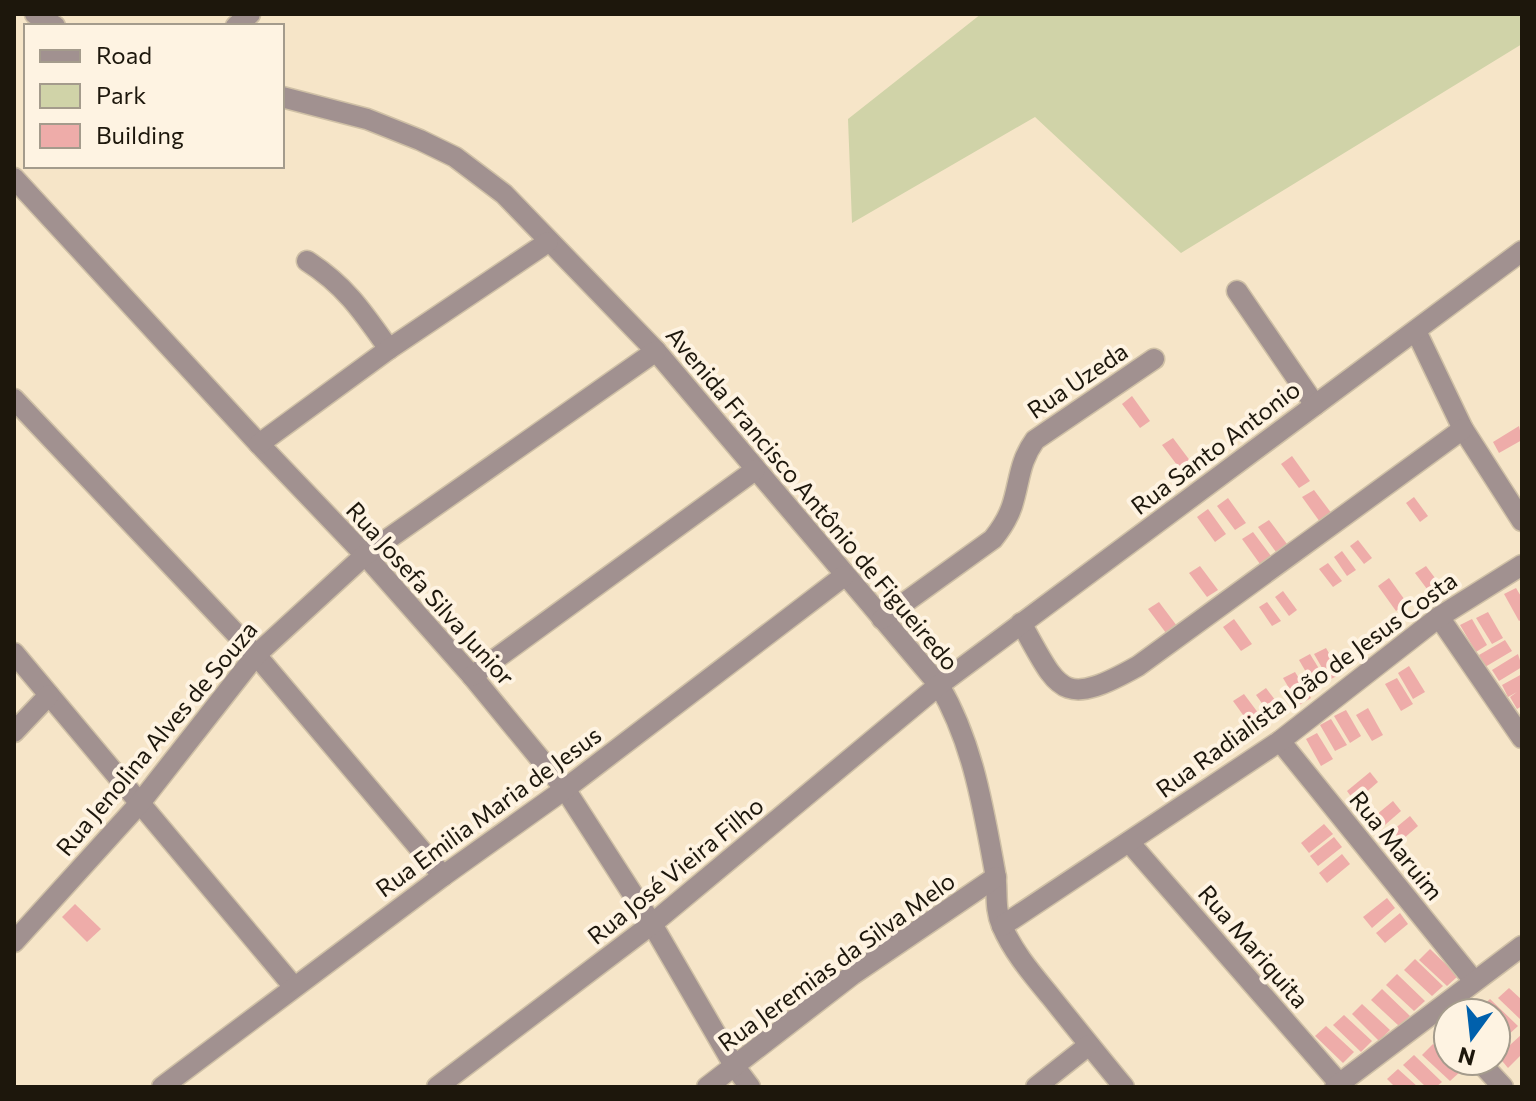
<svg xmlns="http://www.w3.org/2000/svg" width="1536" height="1101" font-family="Commissioner,sans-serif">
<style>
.green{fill:#d0d3a8}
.building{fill:#eeaca9}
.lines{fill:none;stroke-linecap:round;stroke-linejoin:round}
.minor-casing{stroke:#cfc0a6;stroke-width:23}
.minor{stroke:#a19190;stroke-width:20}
.labels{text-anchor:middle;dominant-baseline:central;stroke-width:8;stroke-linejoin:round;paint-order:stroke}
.street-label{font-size:24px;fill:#1d170c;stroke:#fef3e2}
</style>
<rect width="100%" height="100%" fill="#f6e5c8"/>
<polygon class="green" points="981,14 1522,14 1522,44 1181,253 1035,117 852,223 848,119"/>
<g class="building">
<polygon points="1132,396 1150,421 1140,428 1122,404"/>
<polygon points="1519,426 1522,440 1499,453 1493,442"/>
<polygon points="1173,438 1191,462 1180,469 1162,445"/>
<polygon points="1292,456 1310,481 1299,488 1281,464"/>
<polygon points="1314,490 1332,514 1320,522 1302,497"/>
<polygon points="1414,497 1428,516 1420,522 1406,503"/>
<polygon points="1228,498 1246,523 1235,530 1217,506"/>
<polygon points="1208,509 1226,534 1215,542 1197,517"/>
<polygon points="1269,520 1287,544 1276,552 1258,527"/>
<polygon points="1253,532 1271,556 1260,564 1242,539"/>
<polygon points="1358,540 1372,558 1364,564 1350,546"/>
<polygon points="1342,551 1356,570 1347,576 1334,557"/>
<polygon points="1328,563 1342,581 1333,587 1319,569"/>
<polygon points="1200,566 1218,590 1207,597 1189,573"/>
<polygon points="1426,566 1444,590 1433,597 1415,573"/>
<polygon points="1389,578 1407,603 1396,611 1378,586"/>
<polygon points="1516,588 1522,598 1522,619 1519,621 1504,594"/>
<polygon points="1283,591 1297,610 1289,616 1275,597"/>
<polygon points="1159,602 1177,626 1166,633 1148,609"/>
<polygon points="1267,602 1281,621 1272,626 1259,607"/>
<polygon points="1488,612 1503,638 1492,644 1476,618"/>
<polygon points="1234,619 1252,644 1241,651 1223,627"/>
<polygon points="1472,619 1487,645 1476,652 1460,625"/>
<polygon points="1505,640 1512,651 1485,667 1479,655"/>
<polygon points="1326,648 1341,674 1329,680 1314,654"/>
<polygon points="1310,654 1326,680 1314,686 1299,660"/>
<polygon points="1518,654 1522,667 1499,681 1492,670"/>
<polygon points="1409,666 1425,692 1413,699 1398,673"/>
<polygon points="1295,672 1311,698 1299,705 1283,678"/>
<polygon points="1522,674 1522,706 1517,709 1510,697 1517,692 1508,697 1502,685"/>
<polygon points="1397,678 1413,704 1401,711 1385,684"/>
<polygon points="1266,688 1284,712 1274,720 1256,695"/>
<polygon points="1244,694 1262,718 1251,726 1233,701"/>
<polygon points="1368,708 1383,735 1372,741 1356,715"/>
<polygon points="1346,710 1361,736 1350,743 1334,716"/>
<polygon points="1331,719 1347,745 1335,751 1320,725"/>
<polygon points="1317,733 1333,759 1321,766 1306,739"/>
<polygon points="1370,772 1378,782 1355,802 1347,791"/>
<polygon points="1393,801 1401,811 1378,831 1370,820"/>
<polygon points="1410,816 1418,826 1395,846 1387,835"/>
<polygon points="1324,824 1333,834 1309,853 1301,843"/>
<polygon points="1334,837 1342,847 1318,866 1310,856"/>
<polygon points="1342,854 1350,864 1327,883 1319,873"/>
<polygon points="1387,898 1395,908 1372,928 1363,917"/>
<polygon points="75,904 101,929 87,942 62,917"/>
<polygon points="1400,913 1408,924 1385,943 1376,933"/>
<polygon points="1430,949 1458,976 1447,986 1419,960"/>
<polygon points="1415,959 1443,986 1432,996 1404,970"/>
<polygon points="1397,974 1425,1001 1414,1011 1386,985"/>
<polygon points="1509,988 1522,1000 1522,1021 1498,998"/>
<polygon points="1382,989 1410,1016 1399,1026 1371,1000"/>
<polygon points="1490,999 1518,1026 1507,1036 1496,1026 1496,1013 1483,1013 1479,1009"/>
<polygon points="1362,1004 1390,1030 1379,1041 1352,1014"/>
<polygon points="1344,1015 1372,1041 1361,1052 1333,1025"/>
<polygon points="1326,1026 1354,1052 1343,1063 1315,1036"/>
<polygon points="1522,1034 1522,1054 1508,1068 1498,1056"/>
<polygon points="1433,1044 1461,1071 1450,1081 1422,1055"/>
<polygon points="1414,1055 1442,1082 1436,1087 1426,1087 1403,1065"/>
<polygon points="1398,1069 1418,1087 1395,1087 1387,1079"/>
</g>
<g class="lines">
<defs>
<g id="minor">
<polyline points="35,14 55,26"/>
<polyline points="236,26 250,14"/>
<path d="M282,97L367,119L420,140L455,157L504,194L656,351L939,685C973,743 983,807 995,872C998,890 994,908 1002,926C1013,952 1033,975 1051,997C1075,1027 1099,1057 1124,1087"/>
<polyline points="14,178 259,444 365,555 472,676 565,789 652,924 735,1067 750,1087"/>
<path d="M307,261C345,285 363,312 389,349"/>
<polyline points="1237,291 1315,405"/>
<polyline points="1416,331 1463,429 1522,521"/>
<polyline points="14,399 256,655 443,876"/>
<polyline points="259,444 389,349 548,242"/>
<polyline points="1439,617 1522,738"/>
<path d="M882,619L993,539C1001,529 1008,518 1012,506C1020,481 1019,462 1035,440L1154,359"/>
<path d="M1021,623C1059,690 1060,710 1138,666L1463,429"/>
<polyline points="14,653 294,987"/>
<polyline points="472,676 755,470"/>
<polyline points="14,732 49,695"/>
<polyline points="1280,741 1474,981"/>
<polyline points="1129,842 1339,1083"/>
<polyline points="1002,926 1280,741 1439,617 1522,565"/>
<polyline points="14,942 140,803 256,655 365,555 656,351"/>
<polyline points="1479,1061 1503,1087"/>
<polyline points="162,1087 443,876 565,789 844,576"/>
<polyline points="437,1087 652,924 939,685 1522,251"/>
<polyline points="707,1087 852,975 996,877"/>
<polyline points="1036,1087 1089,1045"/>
<polyline points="1335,1087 1522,946"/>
</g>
</defs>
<use href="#minor" class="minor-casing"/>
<use href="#minor" class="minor"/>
</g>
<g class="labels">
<g class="street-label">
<text transform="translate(1077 380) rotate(-34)">Rua Uzeda</text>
<text transform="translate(1215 447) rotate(-37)">Rua Santo Antonio</text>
<text transform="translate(813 498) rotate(50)">Avenida Francisco Antônio de Figueiredo</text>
<text transform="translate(431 593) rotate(48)">Rua Josefa Silva Junior</text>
<text transform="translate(1306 684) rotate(-36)">Rua Radialista João de Jesus Costa</text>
<text transform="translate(156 738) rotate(-50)">Rua Jenolina Alves de Souza</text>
<text transform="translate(488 811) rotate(-36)">Rua Emilia Maria de Jesus</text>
<text transform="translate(1397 845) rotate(51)">Rua Maruim</text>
<text transform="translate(675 870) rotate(-39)">Rua José Vieira Filho</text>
<text transform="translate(1254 946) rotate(49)">Rua Mariquita</text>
<text transform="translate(836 961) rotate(-36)">Rua Jeremias da Silva Melo</text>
</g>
</g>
<rect width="1536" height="1101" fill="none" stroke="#1d170c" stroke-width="32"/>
<rect x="24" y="24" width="260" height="144" fill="#fef3e2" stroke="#a49b8c" stroke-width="2"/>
<rect x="40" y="50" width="40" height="12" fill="#a19190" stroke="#a49b8c" stroke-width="2"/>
<text x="96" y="64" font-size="24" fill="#1d170c">Road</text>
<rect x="40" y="84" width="40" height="24" fill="#d0d3a8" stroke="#a49b8c" stroke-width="2"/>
<text x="96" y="104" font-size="24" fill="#1d170c">Park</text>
<rect x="40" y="124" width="40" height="24" fill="#eeaca9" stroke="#a49b8c" stroke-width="2"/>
<text x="96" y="144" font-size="24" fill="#1d170c">Building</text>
<g transform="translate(1472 1037) rotate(195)"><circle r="38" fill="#fef3e2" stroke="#a49b8c" stroke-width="2"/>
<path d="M0-6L14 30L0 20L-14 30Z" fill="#0060ac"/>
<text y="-12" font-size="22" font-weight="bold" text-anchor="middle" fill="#1d170c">N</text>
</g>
</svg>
